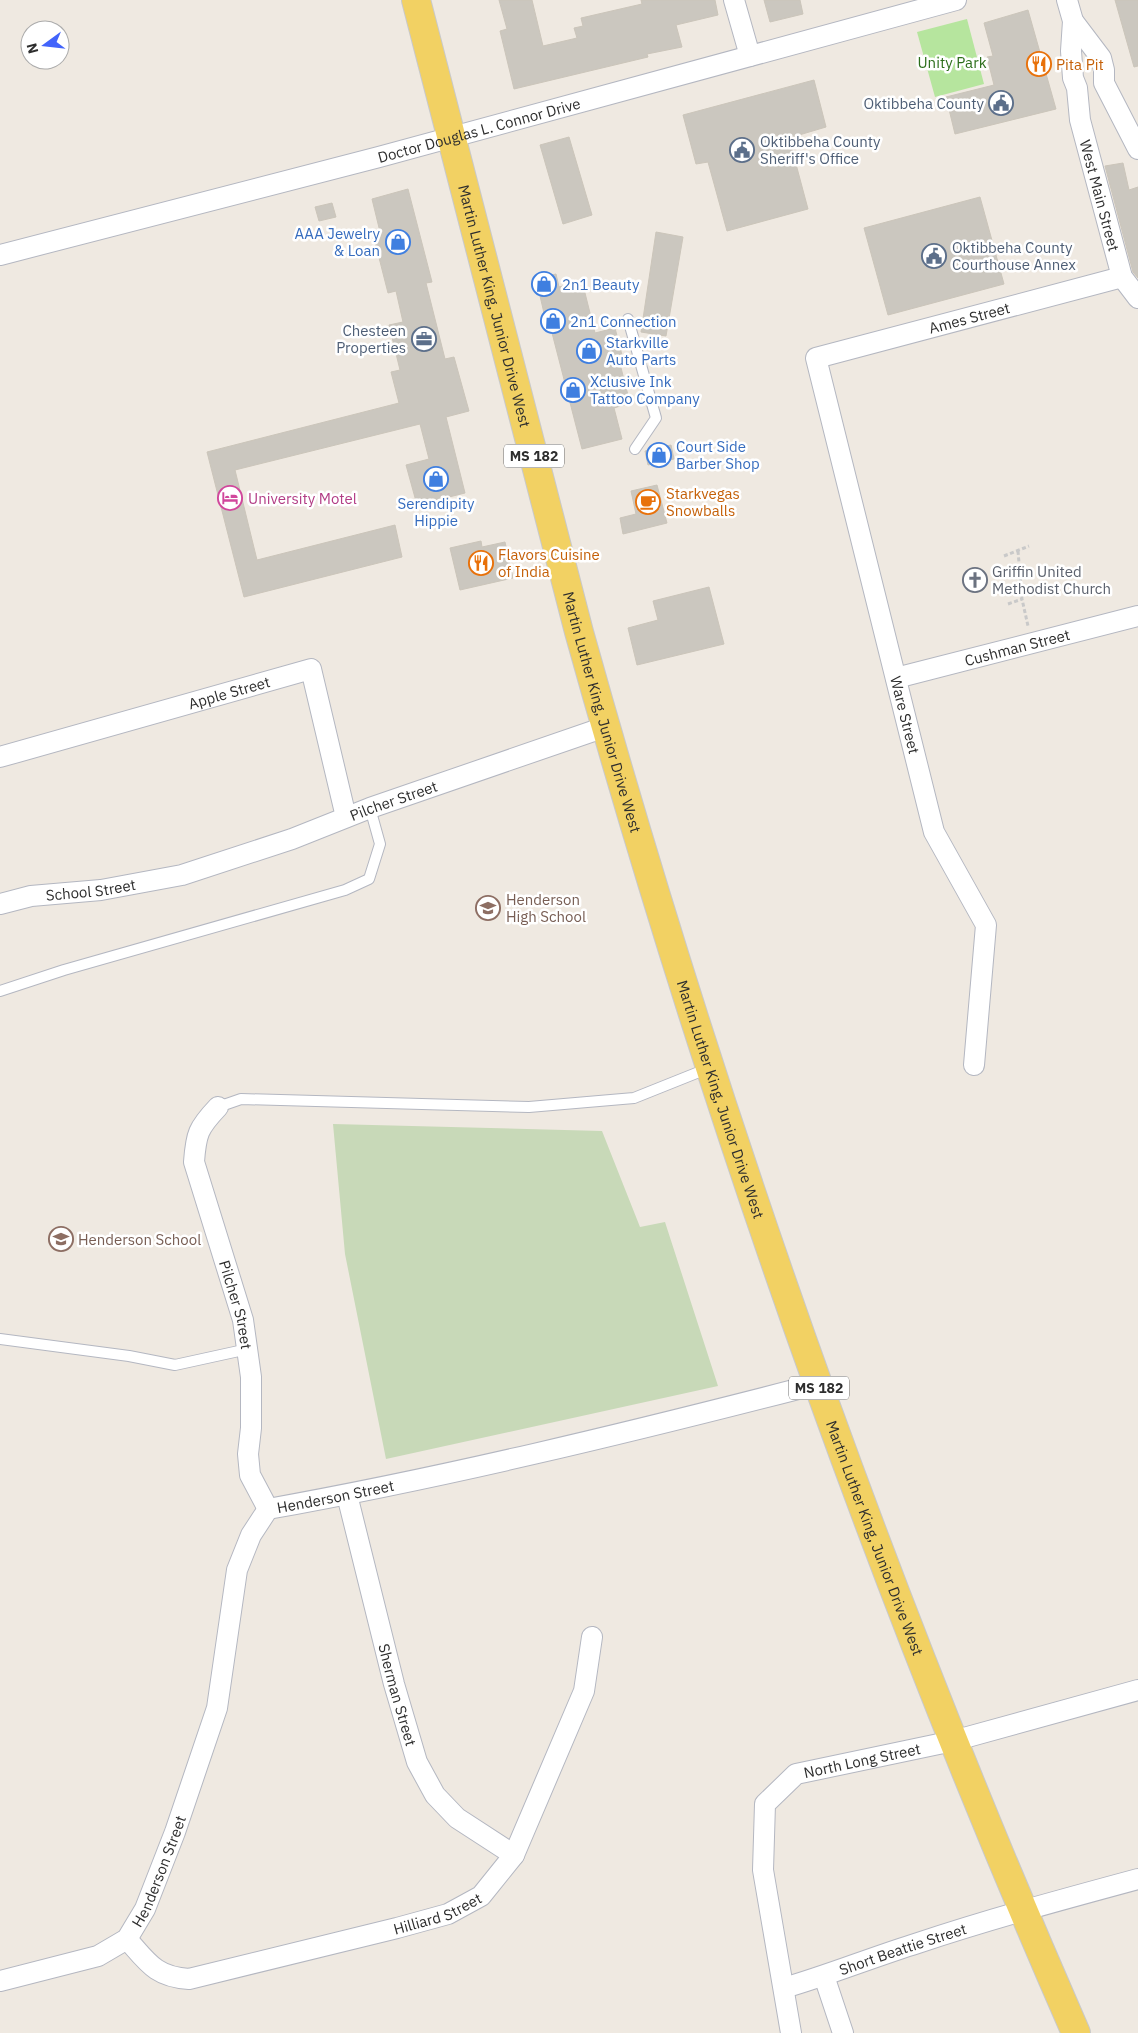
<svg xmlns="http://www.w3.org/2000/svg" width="1138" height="2033" font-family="'IBM Plex Sans',sans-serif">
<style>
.green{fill:#b6e59e}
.cemetery{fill:#c8d9b8}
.building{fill:#cbc7bf;stroke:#cbc5ba}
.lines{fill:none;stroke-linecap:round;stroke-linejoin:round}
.service-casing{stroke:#b4b7c1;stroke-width:12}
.minor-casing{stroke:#b4b7c1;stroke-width:22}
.primary-casing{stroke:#c9c9c9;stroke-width:30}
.path{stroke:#c9c9c9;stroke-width:3;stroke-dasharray:4 2.5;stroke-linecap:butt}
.service{stroke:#fff;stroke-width:10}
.minor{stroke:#fff;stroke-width:20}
.primary{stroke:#f2d163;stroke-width:28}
.labels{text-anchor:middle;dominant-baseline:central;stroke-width:5;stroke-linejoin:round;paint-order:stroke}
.shield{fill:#fff;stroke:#6d6d6d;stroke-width:1}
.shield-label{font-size:14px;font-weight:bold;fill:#2e2e2e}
.park-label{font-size:15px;fill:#2c6e1b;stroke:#fff}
.food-label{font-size:15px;fill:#c56008;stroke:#fff;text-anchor:start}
.service-label{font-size:15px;fill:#4e5e75;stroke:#fff;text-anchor:end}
.street-label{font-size:15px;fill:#2e2e2e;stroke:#fff}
.shop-label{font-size:15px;fill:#366cbe;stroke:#fff;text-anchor:start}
.hotel-label{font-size:15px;fill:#b23c85;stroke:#fff;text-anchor:start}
.worship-label{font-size:15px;fill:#5b616d;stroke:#fff;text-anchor:start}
.education-label{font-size:15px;fill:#785e54;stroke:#fff;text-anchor:start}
</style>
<rect width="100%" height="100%" fill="#efe9e1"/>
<polygon class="green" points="967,19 984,84 935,97 917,32"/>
<polygon class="cemetery" points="333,1124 602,1131 640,1227 665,1222 718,1386 386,1459 345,1254"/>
<g class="building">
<polygon points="499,0 532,0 543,46 577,38 574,28 583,26 581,18 642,4 641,0 715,0 718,15 676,25 682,47 647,54 648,57 514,89 500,31 507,29"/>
<polygon points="764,0 800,0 803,14 770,22"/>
<polygon points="1115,0 1138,0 1138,66 1134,67"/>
<polygon points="1028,10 1056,109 955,134 946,97 994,85 987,57 993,56 984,23"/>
<polygon points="814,80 826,127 789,138 808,209 727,231 708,162 696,164 683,115"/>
<polygon points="569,137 592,215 563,224 540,145"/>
<polygon points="1123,163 1129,190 1138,187 1138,278 1133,272 1105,166"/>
<polygon points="408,189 432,282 426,283 445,359 454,357 469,411 446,417 465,493 417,505 406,465 429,459 420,424 235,470 257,560 395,525 402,557 244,597 207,452 399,403 391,372 400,370 389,325 403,322 396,291 388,293 374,238 381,236 372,199"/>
<polygon points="980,197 1004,284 888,315 864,228"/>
<polygon points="332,203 336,217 319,221 315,207"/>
<polygon points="656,232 683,237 666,336 641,332"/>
<polygon points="556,274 559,287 582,281 595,333 615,328 623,359 619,360 630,403 614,408 622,439 582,449 551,329 548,330 536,279"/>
<polygon points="671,445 674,459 648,465 645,451"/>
<polygon points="657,485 667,523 623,534 620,518 636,514 631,491"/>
<polygon points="481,541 482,547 505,542 513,578 460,590 450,548"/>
<polygon points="709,587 724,644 637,665 628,628 658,620 653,601"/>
</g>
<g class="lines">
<defs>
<g id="service">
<polyline points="628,319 656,418 635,449"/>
<polyline points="0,991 64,970 345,890 369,879 380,844 370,808"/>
<polyline points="218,1107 241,1099 529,1107 634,1098 709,1068"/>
<polyline points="0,1339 129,1356 175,1365 248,1349"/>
</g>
<g id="minor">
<polyline points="734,0 750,56"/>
<path id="s1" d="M1067,0L1073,21L1071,51L1073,78L1077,88L1080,120L1122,277L1138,298"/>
<polyline points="1073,21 1101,58 1104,70 1104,83 1138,149"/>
<path id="s2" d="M0,255L379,157L956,0"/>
<path id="s3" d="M896,678L1138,616"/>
<path id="s4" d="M0,757L311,669L346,817"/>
<path id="s5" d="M0,904L31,896L101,890L182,875L292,839L370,808L605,727"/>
<path id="s6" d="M974,1065L986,925L934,832L816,358L1122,277"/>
<path id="s7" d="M218,1107C198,1128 196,1134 194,1162L243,1320L251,1377V1428L248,1454L250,1475L268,1509"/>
<path id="s8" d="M347,1495L394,1684L417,1762L435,1795L457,1818L514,1855"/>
<path id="s9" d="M127,1939C148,1963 156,1977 189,1979L397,1928L448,1914L481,1896L514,1855L584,1691L592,1637"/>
<polyline points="824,1976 843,2033"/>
<path id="s10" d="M0,1981L98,1956L127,1939L145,1909L175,1832L217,1708L237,1570L251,1535L268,1509C446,1477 623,1434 798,1389L817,1383"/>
<path id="s11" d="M784,1988C829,1975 873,1957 918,1943C990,1919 1064,1899 1138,1879"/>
<path id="s12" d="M791,2033L763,1870L765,1804L796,1774L953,1741L1138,1690"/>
</g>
<g id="primary">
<path id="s13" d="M416,0L579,632C712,1109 877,1579 1076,2033"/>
</g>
</defs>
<use href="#service" class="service-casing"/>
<use href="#minor" class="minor-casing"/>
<use href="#primary" class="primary-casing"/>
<g class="path">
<polyline points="1018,551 1022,599 1028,626"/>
<polyline points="1004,556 1029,546"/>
<polyline points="1008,604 1022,599"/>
</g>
<use href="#service" class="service"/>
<use href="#minor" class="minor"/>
<use href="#primary" class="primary"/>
</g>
<defs>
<symbol id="restaurant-ring" viewBox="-11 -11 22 22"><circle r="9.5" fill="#fff" stroke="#e8710a" stroke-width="1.5"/><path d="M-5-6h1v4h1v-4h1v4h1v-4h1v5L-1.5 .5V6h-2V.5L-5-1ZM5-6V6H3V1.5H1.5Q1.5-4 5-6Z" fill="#e8710a"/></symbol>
<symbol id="civic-ring" viewBox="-11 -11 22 22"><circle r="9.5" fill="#fff" stroke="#5c6f8a" stroke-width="1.5"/><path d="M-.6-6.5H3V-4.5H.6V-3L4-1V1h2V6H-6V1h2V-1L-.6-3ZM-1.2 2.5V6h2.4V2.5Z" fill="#5c6f8a"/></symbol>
<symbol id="shop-ring" viewBox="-11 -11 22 22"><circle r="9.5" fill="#fff" stroke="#3f7fe0" stroke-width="1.5"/><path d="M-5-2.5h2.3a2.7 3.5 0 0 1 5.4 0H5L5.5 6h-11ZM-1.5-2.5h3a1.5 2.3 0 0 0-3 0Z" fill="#3f7fe0"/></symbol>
<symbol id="office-ring" viewBox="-11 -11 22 22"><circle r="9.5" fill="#fff" stroke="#5c6f8a" stroke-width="1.5"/><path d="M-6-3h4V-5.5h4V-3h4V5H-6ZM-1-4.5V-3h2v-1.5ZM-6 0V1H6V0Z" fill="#5c6f8a"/></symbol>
<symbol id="hotel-ring" viewBox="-11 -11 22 22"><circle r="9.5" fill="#fff" stroke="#d1479c" stroke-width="1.5"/><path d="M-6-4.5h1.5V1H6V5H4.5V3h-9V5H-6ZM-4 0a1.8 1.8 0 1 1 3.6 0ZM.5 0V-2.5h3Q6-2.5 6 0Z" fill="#d1479c"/></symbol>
<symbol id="cafe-ring" viewBox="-11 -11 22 22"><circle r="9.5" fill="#fff" stroke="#e8710a" stroke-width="1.5"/><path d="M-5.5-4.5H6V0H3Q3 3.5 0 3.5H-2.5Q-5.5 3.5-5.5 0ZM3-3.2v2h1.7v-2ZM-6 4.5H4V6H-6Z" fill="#e8710a"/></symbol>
<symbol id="church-ring" viewBox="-11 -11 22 22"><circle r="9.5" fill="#fff" stroke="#6b7280" stroke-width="1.5"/><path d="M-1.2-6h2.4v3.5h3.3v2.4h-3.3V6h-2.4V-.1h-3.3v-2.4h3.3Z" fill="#6b7280"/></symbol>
<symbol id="school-ring" viewBox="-11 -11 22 22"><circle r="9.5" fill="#fff" stroke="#8d6e63" stroke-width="1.5"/><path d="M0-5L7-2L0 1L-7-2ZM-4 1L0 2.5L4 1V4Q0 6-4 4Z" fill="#8d6e63"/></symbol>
</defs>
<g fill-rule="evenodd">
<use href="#restaurant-ring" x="1025" y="50" width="28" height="28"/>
<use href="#civic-ring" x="987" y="89" width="28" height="28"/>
<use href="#civic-ring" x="728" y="136" width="28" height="28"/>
<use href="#shop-ring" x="384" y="228" width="28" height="28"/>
<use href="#civic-ring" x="920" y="242" width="28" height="28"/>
<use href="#shop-ring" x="530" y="270" width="28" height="28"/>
<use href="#shop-ring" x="539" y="307" width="28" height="28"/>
<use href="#office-ring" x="410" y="325" width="28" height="28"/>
<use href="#shop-ring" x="575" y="337" width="28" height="28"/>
<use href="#shop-ring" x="559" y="376" width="28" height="28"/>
<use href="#shop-ring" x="645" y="441" width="28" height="28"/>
<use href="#shop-ring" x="422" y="465" width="28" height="28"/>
<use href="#hotel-ring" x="216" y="484" width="28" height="28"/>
<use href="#cafe-ring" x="634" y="488" width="28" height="28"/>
<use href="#restaurant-ring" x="467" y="549" width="28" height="28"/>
<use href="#church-ring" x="961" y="566" width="28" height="28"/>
<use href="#school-ring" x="474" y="894" width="28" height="28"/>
<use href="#school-ring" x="47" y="1225" width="28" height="28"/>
</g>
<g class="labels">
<g class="shield">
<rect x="504" y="444.5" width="60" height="23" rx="4"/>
<rect x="789" y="1376.5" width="60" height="23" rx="4"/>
</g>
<g class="shield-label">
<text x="534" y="456">MS 182</text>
<text x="819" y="1388">MS 182</text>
</g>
<g class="park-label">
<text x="952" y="62">Unity Park</text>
</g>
<g class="food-label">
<text x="1056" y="64">Pita Pit</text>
<text x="666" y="493">Starkvegas<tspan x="666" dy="17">Snowballs</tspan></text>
<text x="498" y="554">Flavors Cuisine<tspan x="498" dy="17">of India</tspan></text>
</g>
<g class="service-label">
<text x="984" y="103">Oktibbeha County</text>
<text x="760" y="141" text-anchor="start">Oktibbeha County<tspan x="760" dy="17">Sheriff's Office</tspan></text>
<text x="952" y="247" text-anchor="start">Oktibbeha County<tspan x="952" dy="17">Courthouse Annex</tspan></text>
<text x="406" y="330">Chesteen<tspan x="406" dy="17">Properties</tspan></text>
</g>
<g class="street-label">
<text stroke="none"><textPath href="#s2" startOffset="495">Doctor Douglas L. Connor Drive</textPath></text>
<text stroke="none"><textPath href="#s1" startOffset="200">West Main Street</textPath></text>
<text stroke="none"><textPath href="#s13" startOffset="316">Martin Luther King, Junior Drive West</textPath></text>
<text stroke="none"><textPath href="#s6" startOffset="894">Ames Street</textPath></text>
<text stroke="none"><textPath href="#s3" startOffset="125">Cushman Street</textPath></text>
<text stroke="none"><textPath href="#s4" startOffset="238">Apple Street</textPath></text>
<text stroke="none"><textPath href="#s13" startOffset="736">Martin Luther King, Junior Drive West</textPath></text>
<text transform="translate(905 715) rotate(76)">Ware Street</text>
<text stroke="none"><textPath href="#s5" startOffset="409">Pilcher Street</textPath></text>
<text stroke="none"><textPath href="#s5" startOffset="92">School Street</textPath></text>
<text stroke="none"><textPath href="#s13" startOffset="1141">Martin Luther King, Junior Drive West</textPath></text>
<text stroke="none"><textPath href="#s7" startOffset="211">Pilcher Street</textPath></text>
<text stroke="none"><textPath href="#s10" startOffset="660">Henderson Street</textPath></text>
<text stroke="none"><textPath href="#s13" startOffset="1606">Martin Luther King, Junior Drive West</textPath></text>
<text stroke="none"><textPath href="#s8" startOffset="206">Sherman Street</textPath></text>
<text stroke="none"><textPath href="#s12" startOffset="342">North Long Street</textPath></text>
<text stroke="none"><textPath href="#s10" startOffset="210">Henderson Street</textPath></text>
<text stroke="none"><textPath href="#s9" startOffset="334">Hilliard Street</textPath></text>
<text stroke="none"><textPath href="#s11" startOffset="125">Short Beattie Street</textPath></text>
</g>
<g class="shop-label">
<text x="380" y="233" text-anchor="end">AAA Jewelry<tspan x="380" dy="17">&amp; Loan</tspan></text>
<text x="562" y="284">2n1 Beauty</text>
<text x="570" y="321">2n1 Connection</text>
<text x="606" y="342">Starkville<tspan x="606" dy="17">Auto Parts</tspan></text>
<text x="590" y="381">Xclusive Ink<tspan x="590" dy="17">Tattoo Company</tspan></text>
<text x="676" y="446">Court Side<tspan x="676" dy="17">Barber Shop</tspan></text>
<text x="436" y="503" text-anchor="middle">Serendipity<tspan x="436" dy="17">Hippie</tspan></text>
</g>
<g class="hotel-label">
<text x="248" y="498">University Motel</text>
</g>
<g class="worship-label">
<text x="992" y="571">Griffin United<tspan x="992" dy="17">Methodist Church</tspan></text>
</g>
<g class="education-label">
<text x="506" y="899">Henderson<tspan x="506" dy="17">High School</tspan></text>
<text x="78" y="1239">Henderson School</text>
</g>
</g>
<g transform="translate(45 45) rotate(255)"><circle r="24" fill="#ffffff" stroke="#ababab"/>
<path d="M0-4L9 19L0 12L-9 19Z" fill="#4264fb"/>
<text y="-8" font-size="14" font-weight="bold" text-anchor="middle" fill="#2e2e2e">N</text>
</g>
</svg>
